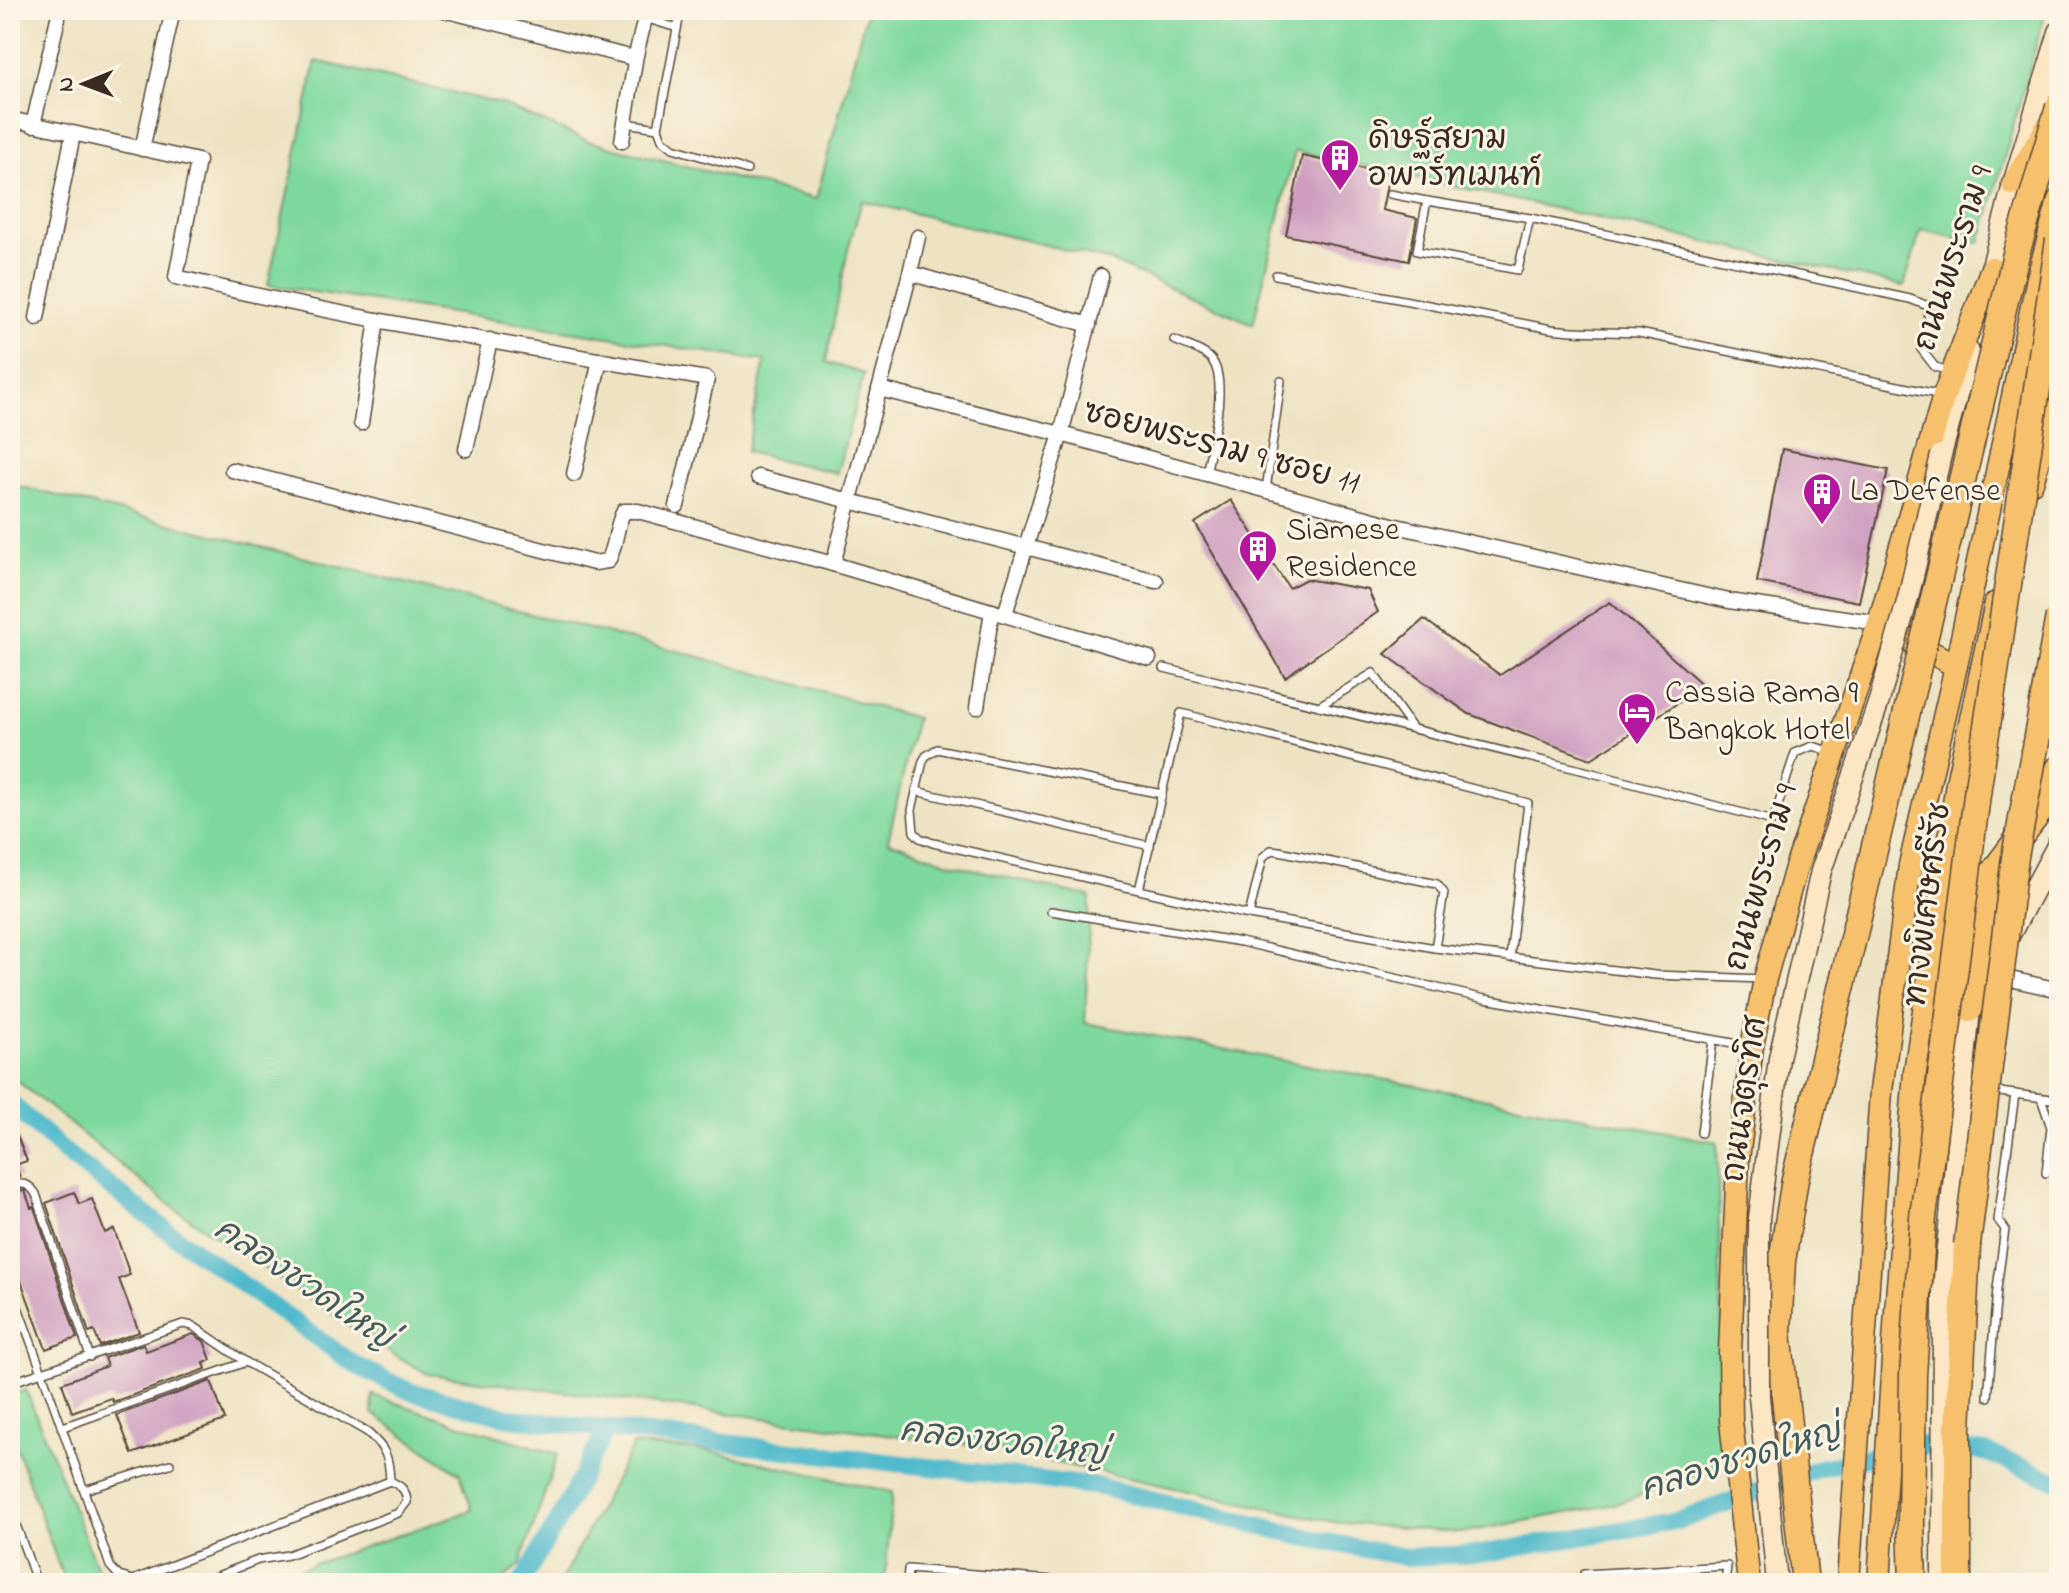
<svg xmlns="http://www.w3.org/2000/svg" width="2069" height="1593" font-family="'Indie Flower','Playpen Sans Thai',sans-serif">
<style>
.green{fill:#7dd89e;stroke:#5c815e;stroke-width:2}
.lines{fill:none;stroke-linecap:round;stroke-linejoin:round}
.canal{stroke:#4fb9cc;stroke-width:18}
.building{fill:#ce9dbf}
.service-casing{stroke:#564637;stroke-width:10}
.minor-casing{stroke:#564637;stroke-width:17}
.secondary-casing{stroke:#564637;stroke-width:23}
.primary-casing{stroke:#564637;stroke-width:25}
.motorway-casing{stroke:#564637;stroke-width:29}
.service{stroke:#fff;stroke-width:7}
.minor{stroke:#fff;stroke-width:14}
.secondary{stroke:#fce6c4;stroke-width:20}
.primary{stroke:#f7c06c;stroke-width:22}
.motorway{stroke:#f7c06c;stroke-width:26}
.secondary-bridge-casing{stroke:#564637;stroke-width:23;stroke-linecap:butt}
.motorway-bridge-casing{stroke:#564637;stroke-width:29;stroke-linecap:butt}
.secondary-bridge{stroke:#fce6c4;stroke-width:20}
.motorway-bridge{stroke:#f7c06c;stroke-width:26}
.labels{text-anchor:middle;dominant-baseline:central;stroke-width:6;stroke-linejoin:round;paint-order:stroke}
.poi-label{font-size:32px;fill:#3b2a1e;stroke:#fcf5e5;text-anchor:start}
.street-label{font-size:32px;fill:#3b2a1e;stroke:#fcf5e5}
.water-label{font-size:34px;font-style:italic;fill:#425c5b;stroke:#fcf5e5}
</style>
<rect width="100%" height="100%" fill="#fcf5e5"/>
<filter id="ink" filterUnits="userSpaceOnUse"><feTurbulence type="fractalNoise" baseFrequency=".0125" numOctaves="2"/><feDisplacementMap in="SourceGraphic" scale="16" xChannelSelector="R" yChannelSelector="G"/><feConvolveMatrix kernelMatrix="1 2 1 2 8 2 1 2 1" color-interpolation-filters="sRGB"/></filter>
<filter id="wash" filterUnits="userSpaceOnUse"><feTurbulence type="fractalNoise" baseFrequency=".006" numOctaves="4" result="noise"/><feDisplacementMap in="SourceGraphic" scale="32" xChannelSelector="R" yChannelSelector="G"/><feGaussianBlur stdDeviation="1.8" result="paint"/><feColorMatrix in="noise" values="0 0 0 0 0 0 0 0 0 0 0 0 0 0 0 0 0 1.4 0 .05"/><feComposite in="paint" operator="in"/></filter>
<g filter="url(#wash)">
<rect width="100%" height="100%" fill="#ede3c3"/>
<g class="green">
<polygon points="867,10 2046,10 1980,243 1921,230 1904,286 1295,151 1253,324 1107,260 862,201 848,249 826,362 864,374 837,473 746,452 765,361 268,285 316,61 501,104 588,141 816,199"/>
<polygon points="10,484 682,652 916,718 888,841 956,865 1090,897 1085,1023 1717,1142 1725,1464 1616,1504 1461,1533 1333,1522 984,1447 428,1374 386,1350 175,1209 10,1075"/>
<polygon points="26,1390 103,1583 65,1583 10,1430 10,1395"/>
<polygon points="373,1395 458,1424 558,1454 520,1565 498,1583 258,1583 472,1510 460,1474 372,1413"/>
<polygon points="633,1445 708,1451 892,1492 885,1583 560,1583"/>
</g>
<g class="lines">
<g class="canal">
<polyline points="10,1102 62,1150 165,1229 355,1365 409,1391 512,1418 1101,1487 1318,1540 1405,1557 1479,1554 1681,1520 1816,1469 1920,1445 1985,1452 2059,1482"/>
<polyline points="521,1583 558,1521 607,1428"/>
</g>
</g>
<g id="blocks">
<g class="building">
<polygon points="1302,156 1389,174 1382,210 1417,218 1409,261 1286,235"/>
<polygon points="1782,449 1888,470 1859,602 1757,582"/>
<polygon points="1231,500 1289,588 1306,579 1368,590 1378,612 1285,677 1195,523"/>
<polygon points="1610,602 1704,686 1591,759 1469,714 1385,654 1424,619 1500,675"/>
<polygon points="11,1121 27,1161 15,1165 20,1177 10,1179"/>
<polygon points="19,1190 25,1191 31,1208 34,1207 77,1338 46,1349 10,1251 10,1192"/>
<polygon points="74,1192 79,1204 92,1199 105,1233 114,1229 130,1275 119,1279 139,1332 100,1346 94,1331 89,1333 46,1203"/>
<polygon points="193,1334 204,1341 211,1360 204,1363 206,1369 113,1402 111,1398 72,1412 62,1383 107,1366 104,1358 143,1344 146,1351"/>
<polygon points="211,1381 225,1420 132,1454 117,1415"/>
</g>
</g>
</g>
<g filter="url(#ink)">
<use href="#blocks" fill-opacity="0" stroke="#564637" stroke-width="2"/>
<g class="lines">
<defs>
<g id="service">
<polyline points="691,10 684,13 679,19 658,128 662,139 673,148 747,170"/>
<polyline points="704,10 741,12"/>
<polyline points="645,18 677,28"/>
<polyline points="626,123 658,128"/>
<polyline points="1390,194 1427,201"/>
<polyline points="1530,218 1518,270 1417,251 1427,201 1530,218 1910,299 1928,306 1929,323 1921,349 1935,367 1950,371"/>
<path d="M1276,275L1551,329C1580,333 1609,331 1639,333L1942,395"/>
<path d="M1174,340C1185,345 1200,349 1209,357C1231,376 1211,447 1206,474"/>
<polyline points="1266,490 1281,381"/>
<polyline points="1164,668 1585,771 1773,821 1795,753 1813,746 1832,752"/>
<polyline points="1319,706 1373,673 1413,729"/>
<polyline points="916,791 1150,846"/>
<polyline points="1162,794 937,749 926,756 923,761 912,810 914,832 920,838 933,843 1249,915 1435,948 1655,975 1763,979"/>
<polyline points="1139,890 1181,713 1528,803 1510,958"/>
<polyline points="1051,911 1241,942 1485,999 1750,1046"/>
<polyline points="1249,915 1263,857 1271,850 1279,851 1437,884 1444,893 1435,948"/>
<polyline points="1992,1091 2059,1100"/>
<polyline points="2041,1098 2051,1127 2046,1173"/>
<polyline points="1701,1133 1713,1040"/>
<path d="M10,1186C22,1182 29,1183 36,1194L90,1357"/>
<path d="M10,1286C45,1379 78,1472 110,1566L119,1576L133,1580L390,1481C389,1456 386,1449 367,1432L246,1362L193,1326L183,1324L10,1383"/>
<polyline points="1988,1397 1997,1289 2005,1229 1998,1220 2015,1094"/>
<polyline points="63,1427 246,1362"/>
<polyline points="84,1490 170,1464"/>
<polyline points="10,1508 37,1583"/>
<path d="M200,1583L258,1560L288,1555L398,1513L407,1502C406,1489 401,1486 390,1481"/>
<polyline points="907,1583 908,1569 1094,1583"/>
<polyline points="1583,1583 1584,1574 1727,1566 1725,1583"/>
<polyline points="1680,1583 1681,1568"/>
</g>
<g id="minor">
<polyline points="444,10 629,57 636,55 647,10"/>
<path d="M10,119L198,161L176,277C351,319 529,348 707,379L677,506"/>
<polyline points="33,125 58,18"/>
<polyline points="622,141 636,55"/>
<polyline points="142,149 173,10"/>
<polyline points="918,237 910,273 1089,325"/>
<polyline points="37,318 73,134"/>
<polyline points="879,389 1061,434 1392,525 1729,601 1879,623"/>
<polyline points="361,423 377,320"/>
<polyline points="466,449 490,340"/>
<path d="M232,470L594,563L608,561C617,545 615,527 624,511H638L833,564L1149,658"/>
<polyline points="574,474 600,360"/>
<polyline points="758,477 1156,581"/>
<polyline points="833,564 910,273"/>
<polyline points="1005,614 1061,434 1101,276"/>
<polyline points="977,707 992,611"/>
<polyline points="1997,976 2059,990"/>
</g>
<g id="secondary">
<polyline points="1988,282 2013,184 2059,32"/>
<polyline points="1941,455 1969,352"/>
<polyline points="2008,938 2059,842"/>
<polyline points="1942,1583 1943,1289 1970,1008 1976,998"/>
</g>
<g id="primary">
<polyline points="2013,184 2047,127"/>
<polyline points="2032,482 2059,392"/>
<polyline points="1880,624 1956,666"/>
<polyline points="1749,1583 1731,1421 1730,1353 1738,1159 1752,1047 1765,979 1795,871 1879,623 1944,395 1992,268"/>
<polyline points="1848,1583 1881,1091 1910,865 1956,666 2038,278 2059,200"/>
<polyline points="1879,1583 1896,1311 1915,1072 1957,783 1996,603"/>
</g>
<g id="motorway">
<polyline points="1931,955 2038,813 2059,769"/>
<polyline points="1970,1008 1991,877"/>
<polyline points="1805,1583 1778,1332 1782,1261 1795,1179 1835,1014"/>
<polyline points="1958,1583 1958,1429 1967,1245"/>
</g>
</defs>
<use href="#service" class="service-casing"/>
<use href="#minor" class="minor-casing"/>
<use href="#secondary" class="secondary-casing"/>
<use href="#primary" class="primary-casing"/>
<use href="#motorway" class="motorway-casing"/>
<use href="#service" class="service"/>
<use href="#minor" class="minor"/>
<use href="#secondary" class="secondary"/>
<use href="#primary" class="primary"/>
<use href="#motorway" class="motorway"/>
<defs>
<polyline id="secondary-bridge" points="1777,1583 1759,1396 1759,1218 1779,1058 1821,871 1879,701 1908,598 1941,455"/>
<g id="motorway-bridge">
<polyline points="1835,1014 2016,254 2059,107"/>
<polyline points="1967,1245 2015,857 2059,616"/>
<polyline points="1913,1583 1911,1522 1913,1376 1923,1217 1978,787 2059,240"/>
</g>
</defs>
<use href="#secondary-bridge" class="secondary-bridge-casing"/>
<use href="#motorway-bridge" class="motorway-bridge-casing"/>
<use href="#secondary-bridge" class="secondary-bridge"/>
<use href="#motorway-bridge" class="motorway-bridge"/>
</g>
</g>
<defs>
<symbol id="building-pin" viewBox="-11 -11 22 30"><path d="M0 17L-7.5 6A9.5 9.5 0 1 1 7.5 6Z" fill="#b5179e" stroke="#fcf5e5"/><path d="M-4-6H4V6H1V3H-1V6H-4ZM-2.5-4.3h1.7v1.8h-1.7ZM.8-4.3h1.7v1.8H.8ZM-2.5-1h1.7V.8h-1.7ZM.8-1h1.7V.8H.8Z" fill="#fff"/></symbol>
<symbol id="hotel-pin" viewBox="-11 -11 22 30"><path d="M0 17L-7.5 6A9.5 9.5 0 1 1 7.5 6Z" fill="#b5179e" stroke="#fcf5e5"/><path d="M-6-4.5h1.5V1H6V5H4.5V3h-9V5H-6ZM-4 0a1.8 1.8 0 1 1 3.6 0ZM.5 0V-2.5h3Q6-2.5 6 0Z" fill="#fff"/></symbol>
</defs>
<g fill-rule="evenodd">
<use href="#building-pin" x="1318" y="136" width="44" height="60"/>
<use href="#building-pin" x="1800" y="470" width="44" height="60"/>
<use href="#building-pin" x="1236" y="527" width="44" height="60"/>
<use href="#hotel-pin" x="1615" y="690" width="44" height="60"/>
</g>
<g class="labels">
<g class="poi-label">
<text x="1368" y="140">ดิษฐ์สยาม<tspan x="1368" dy="37">อพาร์ทเมนท์</tspan></text>
<text x="1850" y="492">La Defense</text>
<text x="1286" y="531">Siamese<tspan x="1286" dy="37">Residence</tspan></text>
<text x="1665" y="694">Cassia Rama 9<tspan x="1665" dy="37">Bangkok Hotel</tspan></text>
</g>
<g class="street-label">
<text transform="translate(1955 259) rotate(-72)">ถนนพระราม 9</text>
<text transform="translate(1221 449) rotate(15)">ซอยพระราม 9 ซอย 11</text>
<text transform="translate(1763 878) rotate(-74)">ถนนพระราม 9</text>
<text transform="translate(1929 905) rotate(-83)">ทางพิเศษศรีรัช</text>
<text transform="translate(1746 1100) rotate(-82)">ถนนจตุรทิศ</text>
</g>
<g class="water-label">
<text transform="translate(303 1285) rotate(34)">คลองชวดใหญ่</text>
<text transform="translate(1003 1444) rotate(7)">คลองชวดใหญ่</text>
<text transform="translate(1741 1462) rotate(-17)">คลองชวดใหญ่</text>
</g>
</g>
<rect width="2069" height="1593" fill="none" stroke="#fcf5e5" stroke-width="40"/>
<g transform="translate(84 84) rotate(269)" stroke="#fcf5e5" stroke-width="6" paint-order="stroke">
<path d="M0-6L14 30L0 20L-14 30Z" fill="#3b2a1e"/>
<text y="-12" font-size="22" font-weight="bold" text-anchor="middle" fill="#3b2a1e">N</text>
</g>
</svg>
